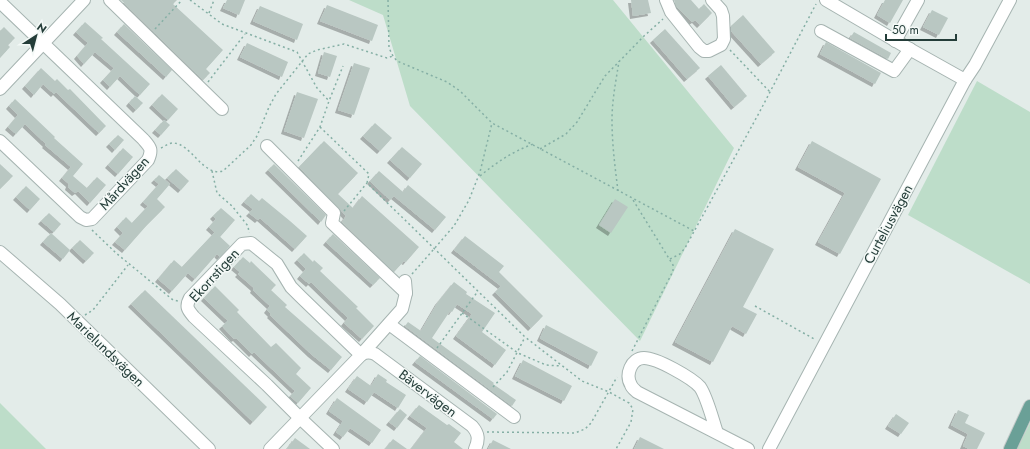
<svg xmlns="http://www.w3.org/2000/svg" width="1030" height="449" font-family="Jost,sans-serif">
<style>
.green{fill:#bdddc9}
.building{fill:#b9c7c2;filter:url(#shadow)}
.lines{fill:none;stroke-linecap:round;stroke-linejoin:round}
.minor-casing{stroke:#a6b4b1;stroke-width:14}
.major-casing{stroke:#c2c9c8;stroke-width:14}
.path{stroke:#85afa5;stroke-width:1.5;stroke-dasharray:2 3;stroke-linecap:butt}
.minor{stroke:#fff;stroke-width:12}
.major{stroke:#6aa097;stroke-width:12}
.labels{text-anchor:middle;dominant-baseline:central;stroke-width:3;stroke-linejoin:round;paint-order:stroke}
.street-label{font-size:14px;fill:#243d39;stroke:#f4f9f7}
</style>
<defs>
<filter id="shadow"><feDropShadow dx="-3" dy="3" stdDeviation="0" flood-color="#0004"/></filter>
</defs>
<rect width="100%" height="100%" fill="#e3ece9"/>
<g class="green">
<polygon points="349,0 613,0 734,148 640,341 410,106 383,15"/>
<polygon points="977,81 1030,112 1030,284 908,215"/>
<polygon points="0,403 46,449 0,449"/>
<polygon points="1030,423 1030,449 1017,449"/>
</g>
<g class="building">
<polygon points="121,0 177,0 173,4 223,50 206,69 210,73 203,80"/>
<polygon points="227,0 245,0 239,15 223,8"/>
<polygon points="631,0 648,0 651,13 633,16"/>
<polygon points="674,0 691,0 699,9 704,4 712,13 700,25 695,20 692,22 676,6"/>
<polygon points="885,0 903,0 890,23 877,15"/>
<polygon points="327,5 378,25 372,41 320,21"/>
<polygon points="260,6 303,24 297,40 253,21"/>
<polygon points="932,10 948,18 939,35 923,27"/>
<polygon points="743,15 775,52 761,64 731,31 731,26"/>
<polygon points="85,22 103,38 101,39 150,84 140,95 120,76 110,87 103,80 114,68 95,52 84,64 77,56 88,43 76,32"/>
<polygon points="124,24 172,70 166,77 117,32"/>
<polygon points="4,27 15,38 8,45 10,47 0,58 0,31"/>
<polygon points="665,29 700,68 687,79 653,40"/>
<polygon points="854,32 891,53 888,59 850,38"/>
<polygon points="826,42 881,73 875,84 820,54"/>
<polygon points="247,43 288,62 282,77 240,57"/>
<polygon points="324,52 337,56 330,77 318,73"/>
<polygon points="354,63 370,68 354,115 338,110"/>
<polygon points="721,65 747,96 734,107 708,76"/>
<polygon points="41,68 55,81 57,79 68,90 70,89 106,126 99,133 56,92 54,94 43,84 34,95 25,86"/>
<polygon points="297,92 318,99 304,138 284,131"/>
<polygon points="162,94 178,109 168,120 152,105"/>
<polygon points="135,96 143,103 136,110 129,103"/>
<polygon points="15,99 55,137 54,138 83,164 73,176 87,188 97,177 106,185 90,203 78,191 75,193 68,187 69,184 62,178 71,167 45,145 46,144 25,124 16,134 8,127 18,115 9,106"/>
<polygon points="164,120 170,125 161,135 155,130"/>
<polygon points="375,123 392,138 380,151 363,136"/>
<polygon points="118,135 124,140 115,150 109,144"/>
<polygon points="324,141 358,173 338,194 353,208 362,196 419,247 406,262 404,261 394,272 342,222 346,216 339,208 299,167"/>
<polygon points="812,141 881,179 840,254 818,242 845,193 798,167"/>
<polygon points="402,147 422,164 410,178 390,160"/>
<polygon points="123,148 133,157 118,174 108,165"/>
<polygon points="0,164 13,176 0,189"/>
<polygon points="274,164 326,215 321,222 268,170"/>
<polygon points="176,169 189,181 181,190 167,178"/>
<polygon points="379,171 403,192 408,185 446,217 435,230 394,196 390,200 370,181"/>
<polygon points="159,175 170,184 157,199 165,207 147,225 125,250 115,242 123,233 117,227 126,217 132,223 148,206 143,202 159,184 154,180"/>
<polygon points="26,186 40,199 30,210 16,197"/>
<polygon points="251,194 259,201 262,198 290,221 307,236 295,249 260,218 258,220 249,213 253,209 244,202"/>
<polygon points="615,199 628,207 611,233 599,225"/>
<polygon points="221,208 235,220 220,237 209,227 216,219 213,216"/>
<polygon points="49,213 61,224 54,232 41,221"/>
<polygon points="735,229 774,249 743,307 757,314 746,334 732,326 713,362 675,342"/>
<polygon points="215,232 230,246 220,257 217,254 195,279 188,273 172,291 158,279 174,260 182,267"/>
<polygon points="51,233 70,250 63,259 43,242"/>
<polygon points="333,234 380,278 373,285 326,242"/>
<polygon points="465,236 504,266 499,272 543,316 531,328 495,292 501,286 454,250"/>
<polygon points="80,240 94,253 86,261 72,248"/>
<polygon points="304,253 313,262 314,260 323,268 320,271 358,307 356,308 374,326 362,339 344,323 348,318 311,282 309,284 300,276 306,269 297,260"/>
<polygon points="243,257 250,263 251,261 276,285 271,290 287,305 285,307 342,357 331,370 311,354 270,315 271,314 267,310 270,306 253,290 254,288 238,274 240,272 234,267"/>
<polygon points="454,282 467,292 466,294 495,313 482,332 506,350 495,365 456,336 472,314 457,304 452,312 450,311 432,338 494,383 493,384 516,400 512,406 405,326 408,322 421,331 438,302"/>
<polygon points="215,286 239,310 237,312 271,347 276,343 301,368 296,374 311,388 298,403 290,396 295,391 254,352 252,354 236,338 234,339 222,326 228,321 204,298"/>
<polygon points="145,290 267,407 253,422 131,304"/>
<polygon points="546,325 598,352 591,366 543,340 540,338"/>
<polygon points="420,356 497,414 493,419 415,362"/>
<polygon points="523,360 572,386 564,401 515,376"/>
<polygon points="378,374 387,380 386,382 406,395 398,408 374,392 367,402 348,389 357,376 371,386"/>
<polygon points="337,398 381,430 372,443 350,428 343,437 336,432 343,421 329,411"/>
<polygon points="419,405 447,425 449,424 461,433 454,442 463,449 411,449 427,428 410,416"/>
<polygon points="400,409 407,415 397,428 389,422"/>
<polygon points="958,410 969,415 965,423 985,433 977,449 969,449 963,446 968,434 951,425"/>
<polygon points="896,414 909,423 901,434 888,426"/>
<polygon points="640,437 664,449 634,449"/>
<polygon points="295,438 310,449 287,449"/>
<polygon points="393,439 407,449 385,449"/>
<polygon points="493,440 511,449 488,449"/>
</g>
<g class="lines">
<defs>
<g id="minor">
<polyline points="110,0 222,109"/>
<polyline points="666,0 671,12 699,47 704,51 709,51 721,45 724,39 723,16 721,10 712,0"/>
<polyline points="826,0 913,51 965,80"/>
<path d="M0,2L143,139C150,147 153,149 148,160L92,219L86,220L80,217L0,141"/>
<polyline points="821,31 894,71 910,49"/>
<polyline points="895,41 918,0"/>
<polyline points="0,89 84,0"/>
<polyline points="267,146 334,213 332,223 406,293"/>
<polyline points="0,252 60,304 209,449"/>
<polyline points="389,324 514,417"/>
<path d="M361,355L301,297L291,287L277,264L251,243L242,244L190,298C185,307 188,310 194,317L267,385L300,418L361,355L402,309L406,293L405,281"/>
<path d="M361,355C365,352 370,352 375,354L472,426C479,434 479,440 475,449"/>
<path d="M717,433C713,421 707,397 700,387C692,378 657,358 644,358C631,358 625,375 631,385C632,388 635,390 637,392L748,449"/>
<polyline points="270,449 300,418 333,449"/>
<polyline points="769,449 965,80 975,65 1010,0"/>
</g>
<polyline id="major" points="1010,449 1030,406"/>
</defs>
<use href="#minor" class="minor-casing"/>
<use href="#major" class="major-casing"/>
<g class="path">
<polyline points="190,0 222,24 297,52 317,88 329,101"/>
<polyline points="388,0 389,48 393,56 397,61 447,82 460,91 492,123 694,231"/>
<polyline points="209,13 214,0"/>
<polyline points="155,29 182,0"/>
<polyline points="730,50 770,92"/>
<polyline points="208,82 245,34"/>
<polyline points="320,127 369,174 367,183 525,337 582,381 609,392 629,403 633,409 631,422 616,449"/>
<path d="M161,148C165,146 169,143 173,143C191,143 203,177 223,171L251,145L257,136L269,107L276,94L308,54L317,50L344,44L387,58L393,56"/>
<polyline points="540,149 566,134 577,122 605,76 644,36 663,19"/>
<polyline points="298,161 320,127 329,101 343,66"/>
<polyline points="212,171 217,193 232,206 248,226 249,233"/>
<path d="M480,176C497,162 512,152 533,144"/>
<path d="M618,191C615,167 612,144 612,120C612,100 616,81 619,61"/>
<polyline points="344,211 367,183"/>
<polyline points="92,230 116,253 173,300 178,301"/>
<polyline points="670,259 680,254 685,248 759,113 816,4"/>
<polyline points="412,274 454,226 469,200 480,172 492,123"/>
<polyline points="755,306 816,340"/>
<polyline points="462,313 518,353 546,365 561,366"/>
<polyline points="85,315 93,310 128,265"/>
<polyline points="437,348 478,291"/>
<polyline points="632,351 673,271 673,265 633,200"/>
<polyline points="493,387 507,372 525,337"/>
<polyline points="487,432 575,433 585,429 591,423 617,377"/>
</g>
<use href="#minor" class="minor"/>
<use href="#major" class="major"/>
</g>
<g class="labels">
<g class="street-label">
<text transform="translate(124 183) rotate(-48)">Mårdvägen</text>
<text transform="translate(888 224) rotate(-62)">Curteliusvägen</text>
<text transform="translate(214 275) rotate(-48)">Ekorrstigen</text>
<text transform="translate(106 349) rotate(44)">Marielundsvägen</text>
<text transform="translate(428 393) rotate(37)">Bävervägen</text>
</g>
</g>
<g transform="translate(36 36) rotate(36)" stroke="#f4f9f7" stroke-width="3" paint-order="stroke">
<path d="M0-3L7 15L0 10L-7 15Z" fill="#243d39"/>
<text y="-6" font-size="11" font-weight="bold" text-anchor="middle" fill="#243d39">N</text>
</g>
<path d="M886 34v6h70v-6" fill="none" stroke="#243d39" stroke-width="2"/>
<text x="892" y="34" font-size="12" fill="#243d39" stroke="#f4f9f7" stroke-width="3" paint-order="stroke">50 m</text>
</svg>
